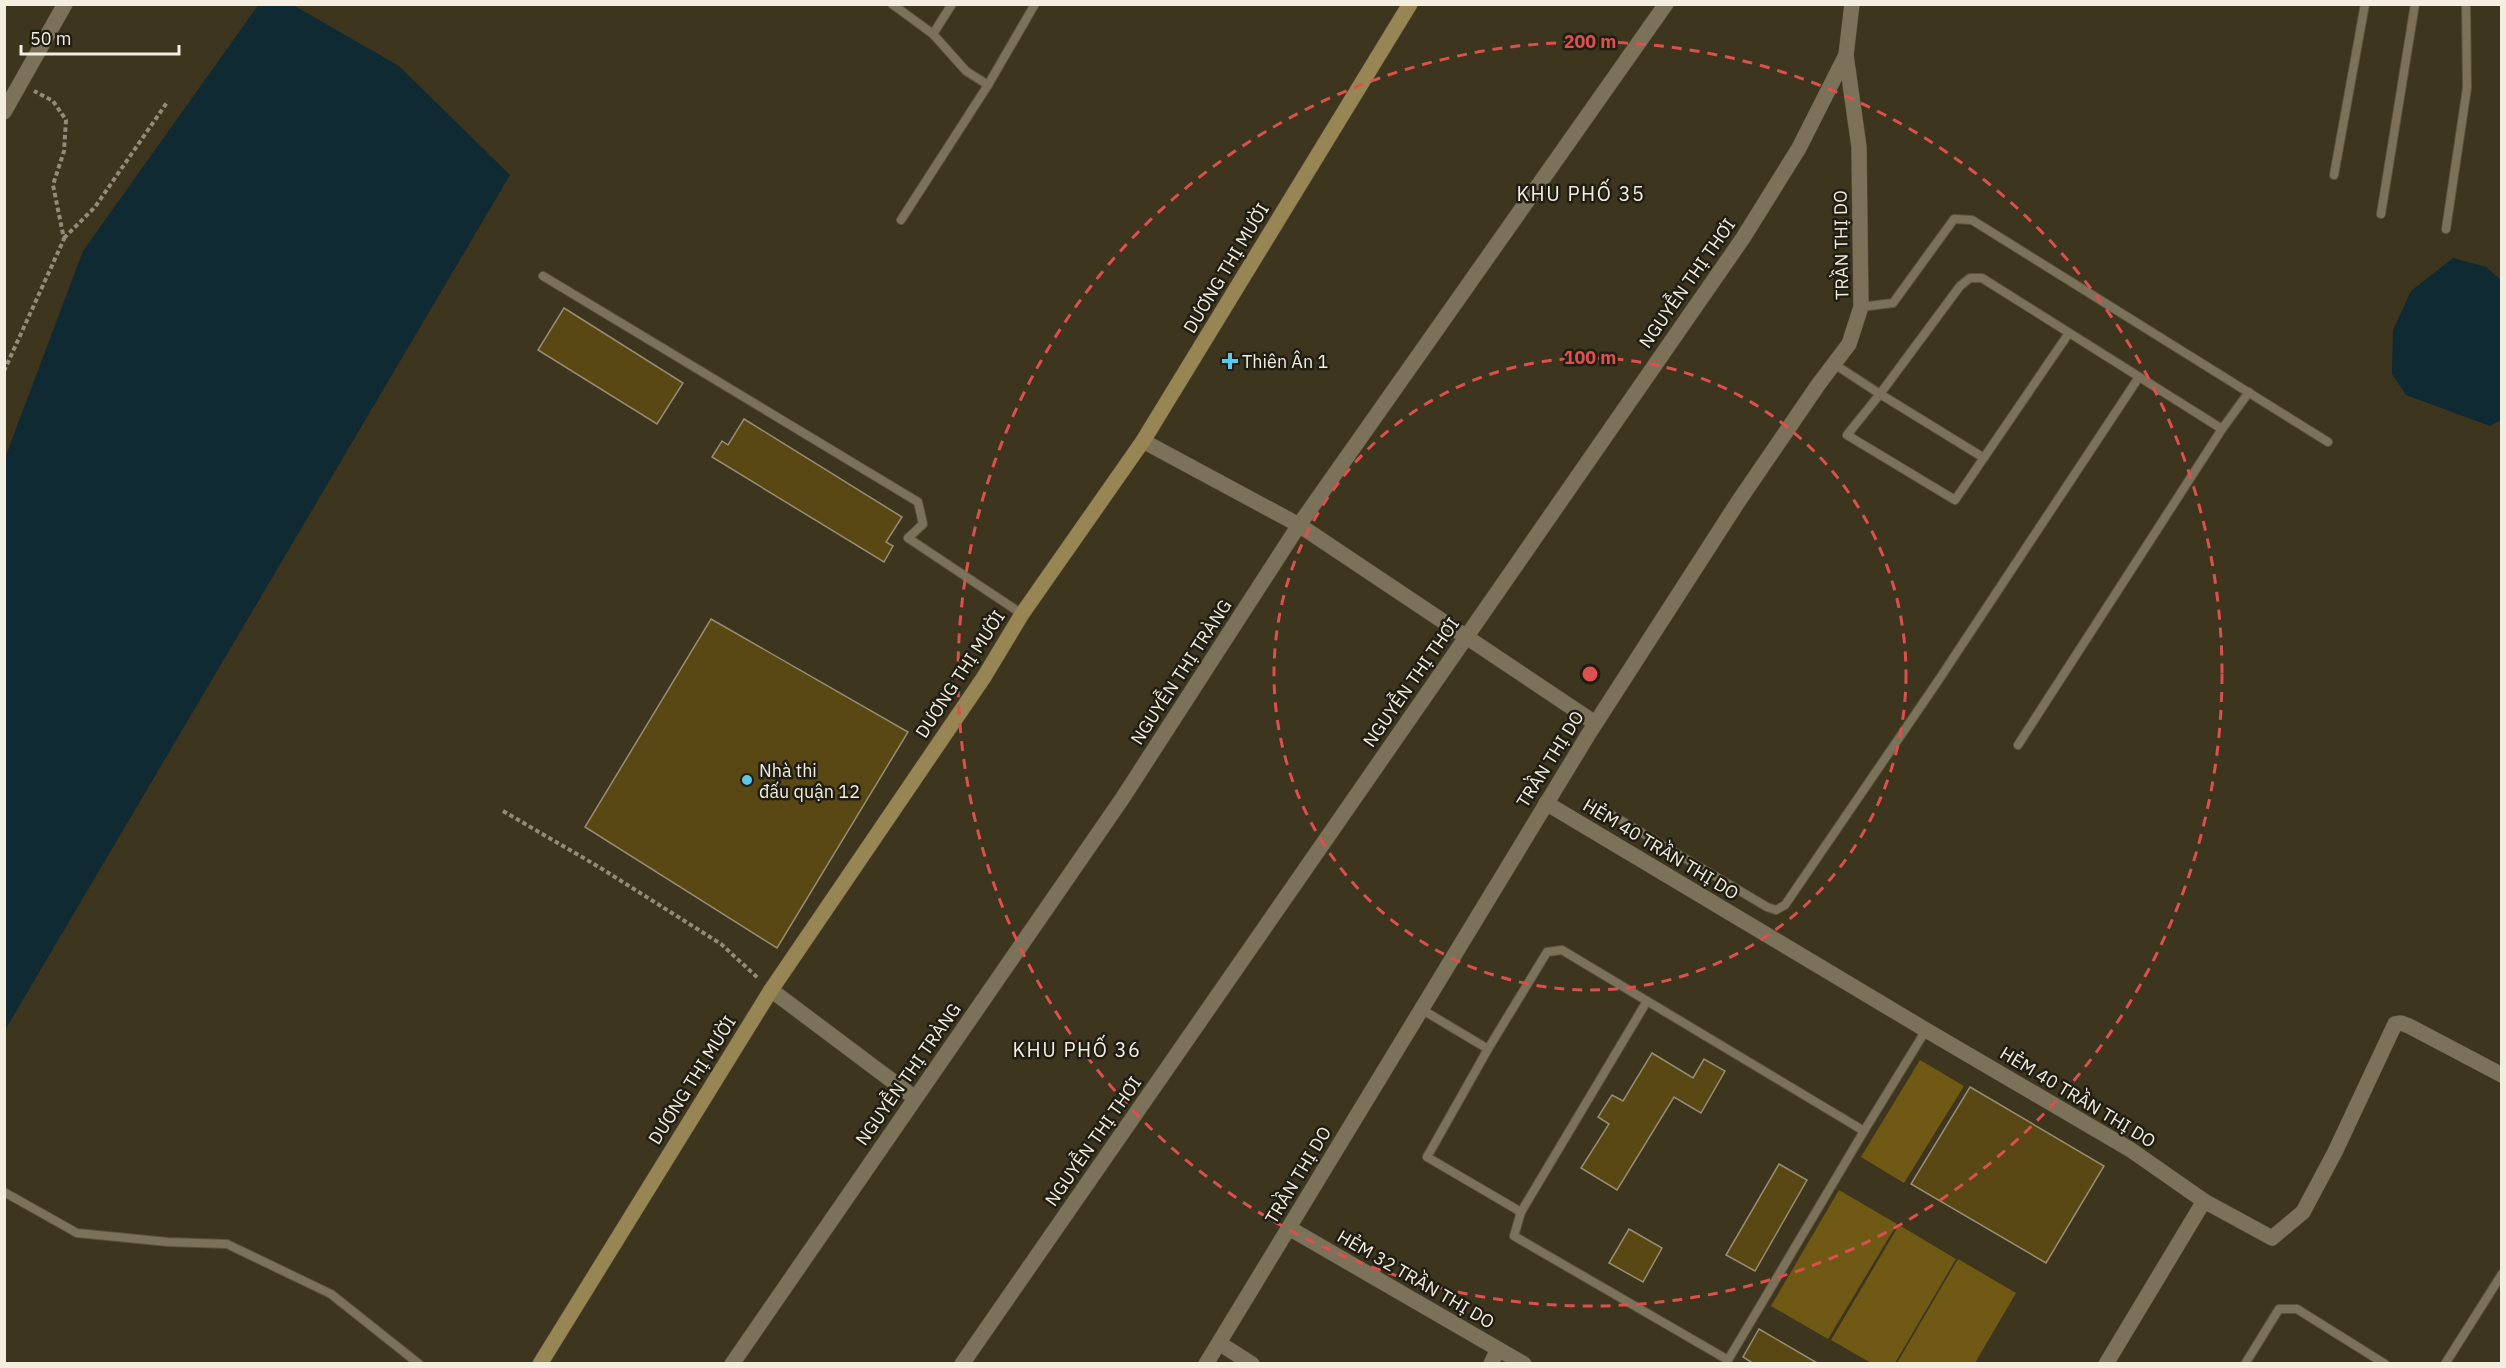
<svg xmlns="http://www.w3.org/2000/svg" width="2506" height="1368" font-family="'IBM Plex Sans',sans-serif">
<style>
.green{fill:#6f5915}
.water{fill:#0f2a32}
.building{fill:#594814;stroke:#978d74;stroke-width:1.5}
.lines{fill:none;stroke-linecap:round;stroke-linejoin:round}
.lane-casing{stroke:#5a533f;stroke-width:10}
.street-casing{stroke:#5a533f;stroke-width:16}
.secondary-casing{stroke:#5a533f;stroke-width:16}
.path{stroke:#928b78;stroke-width:4;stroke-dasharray:4.5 3;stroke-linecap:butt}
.lane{stroke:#7b7259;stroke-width:8}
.street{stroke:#7b7259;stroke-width:15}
.secondary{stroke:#978653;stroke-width:15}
.ring{fill:none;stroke:#dc504d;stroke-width:3;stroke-dasharray:10 8}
.poi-dot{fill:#5bc8e7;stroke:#201d13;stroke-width:2}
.labels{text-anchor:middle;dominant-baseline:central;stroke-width:5;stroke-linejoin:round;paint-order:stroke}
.street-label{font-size:18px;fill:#f3eee0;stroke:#201d13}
.poi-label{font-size:18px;fill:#f3eee0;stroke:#201d13;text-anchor:start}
.neighbourhood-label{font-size:20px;letter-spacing:1.5px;fill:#f3eee0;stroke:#201d13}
.centre{fill:#dc504d;stroke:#201d13;stroke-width:3}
.ring-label{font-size:18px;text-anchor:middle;font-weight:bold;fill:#dc504d;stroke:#201d13;stroke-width:5;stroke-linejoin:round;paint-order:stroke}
</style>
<rect width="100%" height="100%" fill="#3d351e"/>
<g class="green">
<polygon points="1920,1060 1964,1086 1904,1183 1861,1157"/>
<polygon points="1839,1190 1897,1224 1828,1339 1771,1306"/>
<polygon points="1899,1225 1956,1259 1895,1363 1871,1363 1831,1340"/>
<polygon points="1958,1259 2016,1293 1975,1363 1897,1363"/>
</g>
<g class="water">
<polygon points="259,4 293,5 399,66 510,175 5,1030 5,458 83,251"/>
<polygon points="2453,258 2486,267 2501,280 2501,420 2490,426 2406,395 2392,374 2393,330 2411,291"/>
</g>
<g class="building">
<polygon points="564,308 683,383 657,424 538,350"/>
<polygon points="744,419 902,517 886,542 893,546 884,562 712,457 722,441 728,445"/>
<polygon points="711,619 908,732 777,948 585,827"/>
<polygon points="1652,1053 1693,1078 1704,1059 1725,1071 1701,1113 1674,1097 1617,1190 1581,1168 1609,1124 1598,1117 1612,1095 1623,1101"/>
<polygon points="1970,1087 2104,1166 2046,1263 1911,1184"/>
<polygon points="1779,1164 1807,1180 1755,1271 1726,1255"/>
<polygon points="1629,1229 1662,1248 1643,1282 1609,1263"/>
<polygon points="1759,1329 1819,1364 1754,1364 1743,1357"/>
</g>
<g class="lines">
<defs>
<g id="lane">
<polyline points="892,4 933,34 966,71 988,85"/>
<polyline points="933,34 952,4"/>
<polyline points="2334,175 2365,4"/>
<polyline points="2381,214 2415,4"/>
<polyline points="901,220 988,85 1035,4"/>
<polyline points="2446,229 2467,88 2466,4"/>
<polyline points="543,276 918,502 923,524 908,538 1022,614"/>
<polyline points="1861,307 1893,303 1954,219 1972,220 2328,442"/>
<polyline points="1834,364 1880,394 1960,286 1970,278 1982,278 2222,429 2018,745"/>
<polyline points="2222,429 2249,392"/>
<polyline points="1984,458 1880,394 1847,435 1955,500 2069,333"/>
<polyline points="1590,802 1767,907 1776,910 1785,905 1940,678 2139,377"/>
<polyline points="1421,1009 1488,1049 1547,952 1562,950 1864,1131 1926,1030"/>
<polyline points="1488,1049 1427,1157 1521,1212 1647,1001"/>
<polyline points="4,1192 77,1233 168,1242 227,1244 331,1294 419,1364"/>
<polyline points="1521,1212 1514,1236 1728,1360 1864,1131"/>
<polyline points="2245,1364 2279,1309 2297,1309 2385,1364"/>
<polyline points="2445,1364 2502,1274"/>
</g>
<g id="street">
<polyline points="4,112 65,4"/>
<polyline points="1143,441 1299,525 1595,723"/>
<polyline points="1546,803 1926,1030 2131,1150 2204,1201 2272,1238 2303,1212 2335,1152 2395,1024 2401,1023 2409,1026 2502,1075"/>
<polyline points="771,990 915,1098"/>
<polyline points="1289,1228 1524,1364"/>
<polyline points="1219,1343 1252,1364"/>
<polyline points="732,1364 1122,799 1299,525 1666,4"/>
<polyline points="962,1364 1743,238 1799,148 1846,55 1852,4"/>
<polyline points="1206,1364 1588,735 1738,502 1818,385 1849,344 1861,307 1859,147 1846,55"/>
<polyline points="1491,1364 1498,1349"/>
<polyline points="2106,1364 2204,1201"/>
</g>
<polyline id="secondary" points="540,1364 771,990 984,677 1022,614 1143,441 1410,4"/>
</defs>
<use href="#lane" class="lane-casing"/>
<use href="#street" class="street-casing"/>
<use href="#secondary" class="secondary-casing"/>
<g class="path">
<polyline points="64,238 95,207 168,101"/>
<polyline points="4,371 64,239 53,185 64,151 66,120 53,101 34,91"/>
<polyline points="503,811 599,867 721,944 758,978"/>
</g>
<use href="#lane" class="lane"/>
<use href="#street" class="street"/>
<use href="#secondary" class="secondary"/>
</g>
<g class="ring">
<circle cx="1590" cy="674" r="316"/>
<circle cx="1590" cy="674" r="632"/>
</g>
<g class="poi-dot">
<path d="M1227 352h6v6h6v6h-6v6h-6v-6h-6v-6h6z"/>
<circle cx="747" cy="780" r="6"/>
</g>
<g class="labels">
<g class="street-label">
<text transform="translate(1841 245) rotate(-91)">TRẦN THỊ DO</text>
<text transform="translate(1226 268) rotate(-59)">DƯƠNG THỊ MƯỜI</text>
<text transform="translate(1687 283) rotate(-55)">NGUYỄN THỊ THƠI</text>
<text transform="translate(1181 672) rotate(-57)">NGUYỄN THỊ TRÀNG</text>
<text transform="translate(960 674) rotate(-57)">DƯƠNG THỊ MƯỜI</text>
<text transform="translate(1411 682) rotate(-55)">NGUYỄN THỊ THƠI</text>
<text transform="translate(1550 759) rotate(-58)">TRẦN THỊ DO</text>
<text transform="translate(1661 849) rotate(31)">HẺM 40 TRẦN THỊ DO</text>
<text transform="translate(908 1074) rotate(-55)">NGUYỄN THỊ TRÀNG</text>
<text transform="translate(692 1080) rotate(-58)">DƯƠNG THỊ MƯỜI</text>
<text transform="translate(2078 1097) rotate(31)">HẺM 40 TRẦN THỊ DO</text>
<text transform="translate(1093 1141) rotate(-55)">NGUYỄN THỊ THƠI</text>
<text transform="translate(1298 1175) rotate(-59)">TRẦN THỊ DO</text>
<text transform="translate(1416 1279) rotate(30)">HẺM 32 TRẦN THỊ DO</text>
</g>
<g class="poi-label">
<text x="1242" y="361">Thiên Ân 1</text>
<text x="759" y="770">Nhà thi<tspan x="759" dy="21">đấu quận 12</tspan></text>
</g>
<g class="neighbourhood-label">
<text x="1581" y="193">KHU PHỐ 35</text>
<text x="1077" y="1049">KHU PHỐ 36</text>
</g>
</g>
<circle cx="1590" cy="674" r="9" class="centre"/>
<g class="ring-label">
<text x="1590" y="48">200 m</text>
<text x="1590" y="364">100 m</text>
</g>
<rect width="2506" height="1368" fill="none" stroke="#f3eee0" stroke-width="12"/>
<path d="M21 45v9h158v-9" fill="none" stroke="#f3eee0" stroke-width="3"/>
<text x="30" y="45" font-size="18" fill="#f3eee0" stroke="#201d13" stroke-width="4.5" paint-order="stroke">50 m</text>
</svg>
